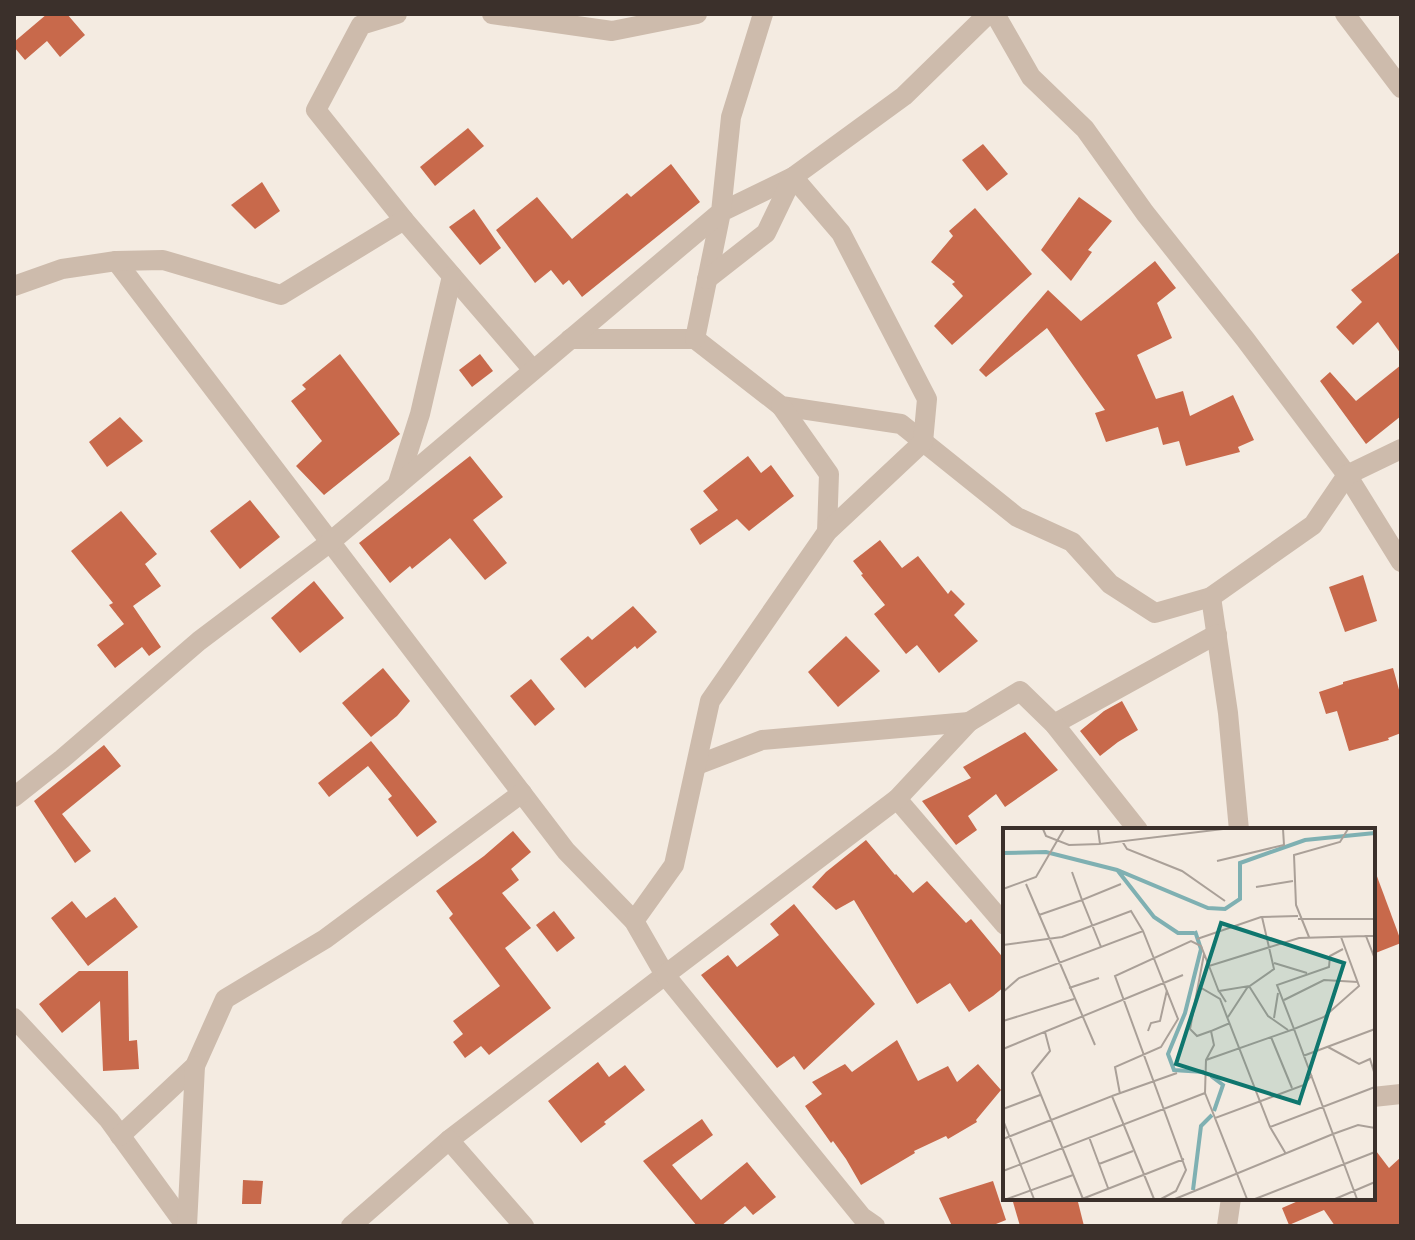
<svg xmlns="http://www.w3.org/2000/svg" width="1415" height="1240" font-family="Montserrat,sans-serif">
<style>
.building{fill:#c8694b}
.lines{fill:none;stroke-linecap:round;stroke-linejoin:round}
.minor{stroke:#cdbbac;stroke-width:20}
.inset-river{fill:none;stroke:#7fb0b2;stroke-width:4}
.inset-road{fill:none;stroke:#aaa098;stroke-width:2}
.view{fill:#0f766e;fill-opacity:0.15;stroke:#0f766e;stroke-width:4}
.inset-edge{fill:none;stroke:#3b302b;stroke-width:4}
</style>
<rect width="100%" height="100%" fill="#f4ebe1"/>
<g class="building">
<polygon points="47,14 67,14 85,35 60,57 47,41 25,60 14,47 14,42"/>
<polygon points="468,128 484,146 435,186 420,167"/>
<polygon points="983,144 1008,174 987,191 962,160"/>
<polygon points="671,164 700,202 582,297 569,280 563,285 551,270 535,283 496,230 537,197 572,239 627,193 631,197"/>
<polygon points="262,182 280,211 255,229 231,205"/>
<polygon points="1079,197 1112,221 1088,250 1092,252 1071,281 1041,250"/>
<polygon points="975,208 1032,274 952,345 934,326 963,296 952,284 955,282 931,262 953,236 949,231"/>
<polygon points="474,209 501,248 480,265 449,227"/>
<polygon points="1401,251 1401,354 1378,322 1353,345 1336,327 1362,302 1351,290"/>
<polygon points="1155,261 1176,288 1157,303 1172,338 1137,355 1156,399 1183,391 1190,416 1233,395 1254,440 1238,447 1240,452 1186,466 1179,441 1163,445 1158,427 1106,442 1095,413 1105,410 1047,328 986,377 979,370 1048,290 1081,321"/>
<polygon points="340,354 400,434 324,495 296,466 322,441 291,401 306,389 302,385"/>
<polygon points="480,354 493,371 472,387 459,370"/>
<polygon points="1401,365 1401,416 1366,444 1320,381 1330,372 1356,401"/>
<polygon points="120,417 143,441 107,467 89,442"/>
<polygon points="470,456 503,497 473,520 507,563 485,580 450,538 412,569 410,566 390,583 359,543"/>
<polygon points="748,456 761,473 771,465 794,496 749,531 737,519 700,545 690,529 718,510 703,491"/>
<polygon points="250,500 280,537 240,569 210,531"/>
<polygon points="121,511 157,554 145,564 161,586 133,606 161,647 149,656 142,647 115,668 97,645 124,624 109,605 113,603 71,551"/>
<polygon points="880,540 902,568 918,556 948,594 951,590 965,604 954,615 978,641 939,673 917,645 906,654 874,614 885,605 861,575 863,574 853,561"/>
<polygon points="1363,575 1377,621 1345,632 1329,587"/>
<polygon points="314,581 344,618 300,653 271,618"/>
<polygon points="633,606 657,632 637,649 635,646 585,688 560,659 588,636 592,640"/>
<polygon points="846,636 880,671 838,707 808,672"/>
<polygon points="383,668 410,701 397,716 371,737 342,703"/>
<polygon points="1393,668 1401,697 1401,733 1388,738 1389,740 1349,751 1337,711 1326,714 1319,692 1343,684 1343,682"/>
<polygon points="531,679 555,709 535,726 510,696"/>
<polygon points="1122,701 1138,730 1118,742 1100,756 1080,731 1104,711"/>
<polygon points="1025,732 1058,770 1005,807 996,794 968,816 977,830 956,845 922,801 971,778 963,767"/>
<polygon points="371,741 437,822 417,837 388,799 392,796 368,766 329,797 318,783"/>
<polygon points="104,745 121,766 62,814 91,851 75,863 34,801"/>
<polygon points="513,831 531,852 511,869 519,880 502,893 531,928 505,948 551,1008 489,1055 481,1046 465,1058 453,1042 463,1034 453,1021 500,986 449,918 453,914 436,891 484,856"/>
<polygon points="866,840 895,875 896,874 913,893 927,881 966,923 971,919 1005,960 1005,986 993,996 969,1012 950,983 917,1004 854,900 836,910 812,887 826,872"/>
<polygon points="1373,871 1375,871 1401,941 1401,943 1373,954"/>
<polygon points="115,897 138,927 88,966 51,918 72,901 86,918"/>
<polygon points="794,904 875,1004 804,1070 794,1056 777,1068 701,975 728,955 737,967 779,935 770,924"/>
<polygon points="554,911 575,938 557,952 536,925"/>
<polygon points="79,971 128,971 129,1041 137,1040 139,1069 103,1071 100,1001 62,1033 39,1004"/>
<polygon points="897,1040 918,1081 948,1066 957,1082 978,1064 1001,1090 976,1120 977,1122 948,1139 946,1136 914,1151 915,1153 861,1185 846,1159 833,1141 831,1143 805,1106 822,1094 812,1082 845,1064 852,1072"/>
<polygon points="598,1062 609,1077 625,1065 645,1090 604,1122 606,1124 581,1143 548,1101"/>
<polygon points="702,1119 713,1135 672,1165 701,1200 747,1162 776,1197 753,1215 745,1206 721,1226 697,1226 643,1161"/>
<polygon points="1373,1147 1389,1168 1401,1157 1401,1226 1335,1226 1324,1210 1289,1225 1282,1208 1305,1198 1373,1198"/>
<polygon points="243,1180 263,1181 261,1204 242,1204"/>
<polygon points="993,1181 1006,1220 991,1226 952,1226 939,1198"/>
<polygon points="1024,1198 1077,1198 1084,1226 1020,1226 1013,1202"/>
</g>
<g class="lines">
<g class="minor">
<polyline points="397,14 361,25 316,110 404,220"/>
<polyline points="492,14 612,31 697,14"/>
<polyline points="995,14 1031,77 1085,129 1145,213 1245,339 1347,475 1401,562"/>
<polyline points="1345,14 1401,88"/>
<polyline points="116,261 566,851 634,921 665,975 449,1140 351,1226"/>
<polyline points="14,286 62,269 116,261 163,260 281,295 404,220 533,370"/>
<polyline points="570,339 695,339 781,406 901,424 1017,517 1072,542 1110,584 1155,613 1211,597 1313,525 1347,475 1401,449"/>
<polyline points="695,339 721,212 793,177 904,96 988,14"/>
<polyline points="781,406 829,474 827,532"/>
<polyline points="397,486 420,414 452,276"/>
<polyline points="1211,597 1228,713 1239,830"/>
<polyline points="1054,724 1217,634"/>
<polyline points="697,765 762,740 969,722"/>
<polyline points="14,797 62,759 199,641 329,543 721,212 731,117 763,14"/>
<polyline points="897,799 1005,925"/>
<polyline points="634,921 674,865 710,701 827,532 923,442 927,399 841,233 793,177 766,233 707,279"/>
<polyline points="14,1018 109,1120 186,1226"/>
<polyline points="1373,1097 1401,1094"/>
<polyline points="120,1136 195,1066 225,999 325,939 522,793"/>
<polyline points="449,1140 524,1226"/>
<polyline points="187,1226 195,1066"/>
<polyline points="875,1226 862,1217 665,975 897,799 969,722 1020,691 1054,724 1138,830"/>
<polyline points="1227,1226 1231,1198"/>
</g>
</g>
<g transform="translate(1003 828)">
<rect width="372" height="372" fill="#f4ebe1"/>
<path class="inset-river" d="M0,25L43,24L114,42L205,80L222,81L237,71V35L302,12L372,5M115,43L151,89L175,105H191M192,103L198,121L182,185L165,226L171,242L201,244M208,248L220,257L211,283M190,362L198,298L209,287"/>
<path class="inset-road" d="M40,1L43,8L66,17L97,16M95,1L97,16L220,1M119,13L124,21L179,43L222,73M214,33L281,17L280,1M69,44L79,72L118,56M23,56L92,217M253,59L290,53M0,61L33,49L61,1M36,87L79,72L98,119M295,91H372M372,108H363L372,131M306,109L293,77L291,27L337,14L345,1M338,109L356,158L321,189L291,201L274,157L326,139L327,128L340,121M194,111L258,89L295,88M0,117L59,109L128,83L140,103M201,126L195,158L217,171L267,299L283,326M271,135L304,145M206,138L216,164M195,158L187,201L194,208L208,203M66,160L96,150M0,164L16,150L140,103L175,191L158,219L112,239L117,266M281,172L321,152L355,154M223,174L216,163L246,158L265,188L285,202M225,189L244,160L271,141L259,89M271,190L275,165M0,193L71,171M145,203L148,195L157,193L164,162M42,204L47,223L29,245L80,371M268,209L289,260M325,219L356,236L367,231L372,247M0,221L180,147M300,228L372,201M203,232L291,201L354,371M202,265L212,290M109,268L174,245M0,281L37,267M0,292L31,371M267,299L372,259M86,309L105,360M0,311L109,268L151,371M96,336L130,323M0,343L202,265L203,232L211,217L208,203L227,195M4,371L70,347M79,371L181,331M158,371L173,363L183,342L112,148L188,113L198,118L206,138L296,110L363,108M172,371L330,306L355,297L372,300M244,371L212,290L301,257L309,247M252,371L372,324M332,371L372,354"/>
<path class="view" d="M218,95L341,135L296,275L173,236Z"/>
<rect width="372" height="372" class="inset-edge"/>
</g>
<rect width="1415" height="1240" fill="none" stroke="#3b302b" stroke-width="32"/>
</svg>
